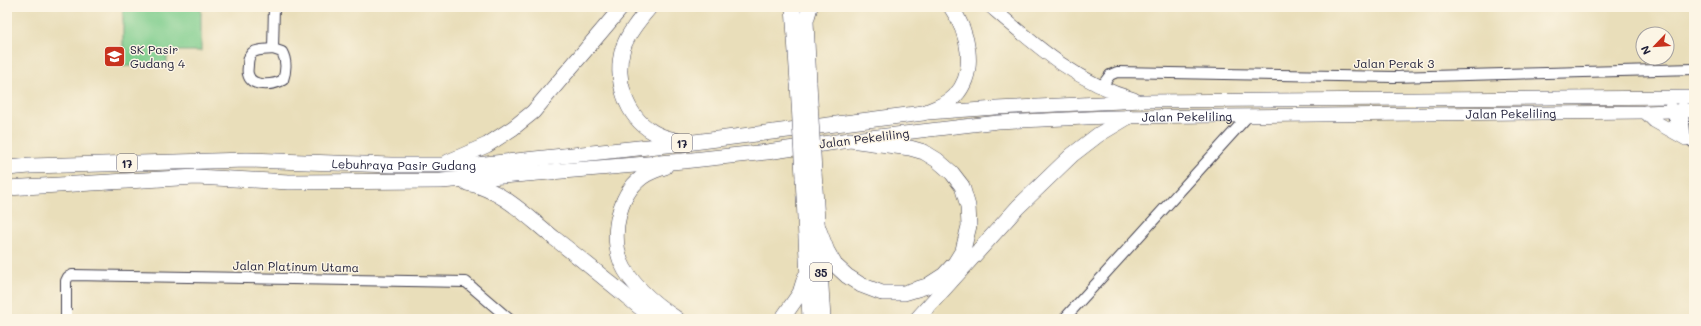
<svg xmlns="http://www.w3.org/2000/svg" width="1701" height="326" font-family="Mali,sans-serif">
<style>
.green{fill:#80ce8e;stroke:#517864}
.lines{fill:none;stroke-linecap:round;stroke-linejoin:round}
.minor-casing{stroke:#403e4e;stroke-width:12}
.major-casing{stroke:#403e4e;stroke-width:14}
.highway-casing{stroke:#403e4e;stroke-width:16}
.minor{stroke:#fff;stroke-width:10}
.major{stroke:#fff;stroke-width:13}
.highway{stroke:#fff;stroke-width:15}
.highway-bridge-casing{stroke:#403e4e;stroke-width:16;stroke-linecap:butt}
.highway-bridge{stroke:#fff;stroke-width:15}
.labels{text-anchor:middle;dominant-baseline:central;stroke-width:3;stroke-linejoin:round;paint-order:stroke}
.shield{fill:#fcf5e5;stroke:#63616e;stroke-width:1}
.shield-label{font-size:11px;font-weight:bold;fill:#22223b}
.poi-label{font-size:12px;fill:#22223b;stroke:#fcf5e5;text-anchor:start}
.street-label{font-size:12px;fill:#22223b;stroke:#fcf5e5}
</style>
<rect width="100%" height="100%" fill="#fcf5e5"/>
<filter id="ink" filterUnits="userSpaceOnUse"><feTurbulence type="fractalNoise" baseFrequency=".025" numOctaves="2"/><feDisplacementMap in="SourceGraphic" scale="8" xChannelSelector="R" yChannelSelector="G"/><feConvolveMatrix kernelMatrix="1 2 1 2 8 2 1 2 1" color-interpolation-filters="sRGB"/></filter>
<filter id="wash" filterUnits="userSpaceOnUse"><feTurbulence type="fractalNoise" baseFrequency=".012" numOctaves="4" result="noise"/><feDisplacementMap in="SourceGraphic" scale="16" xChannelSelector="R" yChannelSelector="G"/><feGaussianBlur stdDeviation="0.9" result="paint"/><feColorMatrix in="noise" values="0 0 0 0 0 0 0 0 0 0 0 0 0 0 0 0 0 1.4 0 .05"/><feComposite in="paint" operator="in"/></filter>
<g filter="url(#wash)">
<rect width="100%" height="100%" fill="#e9deba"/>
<polygon class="green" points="123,7 201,7 201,51 167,51 167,66 123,66"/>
</g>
<g filter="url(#ink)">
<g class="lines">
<defs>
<g id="minor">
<path d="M273,49L282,52C287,61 286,71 283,80C274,85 251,88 248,74C247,71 248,68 248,65C248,61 249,56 252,53C257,49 267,50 273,49Z"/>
<polyline points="273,49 274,7"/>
<polyline points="1101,87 1110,75 1117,72 1394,77 1694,69"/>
<polyline points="1670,105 1678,131 1694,143"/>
<polyline points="1682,105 1686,139"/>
<polyline points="66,319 66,281 68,277 72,275 466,282 509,319"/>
<polyline points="1064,319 1249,115"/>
</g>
<g id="major">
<path d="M991,7C1035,45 1077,83 1134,99"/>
<polyline points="1645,112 1654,121 1686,139"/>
<polyline points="928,113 996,108 1143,101 1694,97"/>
<path id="s1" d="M861,138L998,122L1107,117L1645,112L1694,110"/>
</g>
<g id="highway">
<path d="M650,7C640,19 628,33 623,48C614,78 625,116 653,132C661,137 671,139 679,141"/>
<polyline points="793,7 798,83"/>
<polyline points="809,83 806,21 810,7"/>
<polyline points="448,162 487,145 513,128 533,112 622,7"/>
<path d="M665,167C659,169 653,171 647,174C619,190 610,233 621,262C631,286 656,305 677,319"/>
<path id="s2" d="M7,168L30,166L247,160L391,165H476L686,143L923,113C933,109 947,105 955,96C978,71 968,32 951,7"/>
<polyline points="814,172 823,319"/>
<polyline points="803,177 810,319"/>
<path d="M467,183C501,189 528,217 554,238C588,264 621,292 654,319"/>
<polyline points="7,188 196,177 289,182 441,181 683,161 767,152 850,140 910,148 924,152 937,160 952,173 962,186 968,206 969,226 963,250 955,263 944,275 927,286 904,293 882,293 861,285 847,276 835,265 827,251 817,225"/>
<polyline points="782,319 800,293 805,277"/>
<polyline points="917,319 1018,207 1072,155 1098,135 1128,117"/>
</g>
</defs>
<use href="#minor" class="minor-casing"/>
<use href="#major" class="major-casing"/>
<use href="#highway" class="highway-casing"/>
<use href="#minor" class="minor"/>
<use href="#major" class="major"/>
<use href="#highway" class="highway"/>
<defs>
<g id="highway-bridge">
<polyline points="798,83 803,177"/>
<polyline points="809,83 814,172"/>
</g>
</defs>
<use href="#highway-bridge" class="highway-bridge-casing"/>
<use href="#highway-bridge" class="highway-bridge"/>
</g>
</g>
<defs>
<symbol id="school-square" viewBox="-11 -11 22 22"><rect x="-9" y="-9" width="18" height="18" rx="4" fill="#c8321e" stroke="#fcf5e5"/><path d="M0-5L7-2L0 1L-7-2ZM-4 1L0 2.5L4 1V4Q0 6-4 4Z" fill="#fff"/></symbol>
</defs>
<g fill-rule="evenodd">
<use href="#school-square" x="102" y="44" width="25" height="25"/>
</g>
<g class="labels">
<g class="shield">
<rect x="672" y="134" width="20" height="18" rx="3"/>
<rect x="117" y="154" width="20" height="18" rx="3"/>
<rect x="810" y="263" width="22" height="18" rx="3"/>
</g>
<g class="shield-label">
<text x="682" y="143">17</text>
<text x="127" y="163">17</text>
<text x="821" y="272">35</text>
</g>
<g class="poi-label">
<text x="130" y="49">SK Pasir<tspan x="130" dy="14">Gudang 4</tspan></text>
</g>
<g class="street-label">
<text x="1394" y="63">Jalan Perak 3</text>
<text stroke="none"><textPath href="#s1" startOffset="651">Jalan Pekeliling</textPath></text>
<text stroke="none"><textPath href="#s1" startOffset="327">Jalan Pekeliling</textPath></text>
<text transform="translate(864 138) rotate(-7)">Jalan Pekeliling</text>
<text stroke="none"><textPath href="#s2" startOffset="397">Lebuhraya Pasir Gudang</textPath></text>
<text transform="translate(296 266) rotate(1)">Jalan Platinum Utama</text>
</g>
</g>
<rect width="1701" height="326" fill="none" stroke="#fcf5e5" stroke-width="24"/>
<g transform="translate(1655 46) rotate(245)"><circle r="19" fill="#fcf5e5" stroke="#a5a1a1"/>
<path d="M0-3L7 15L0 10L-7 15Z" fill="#c8321e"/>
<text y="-6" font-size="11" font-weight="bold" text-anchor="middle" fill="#22223b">N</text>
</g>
</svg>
